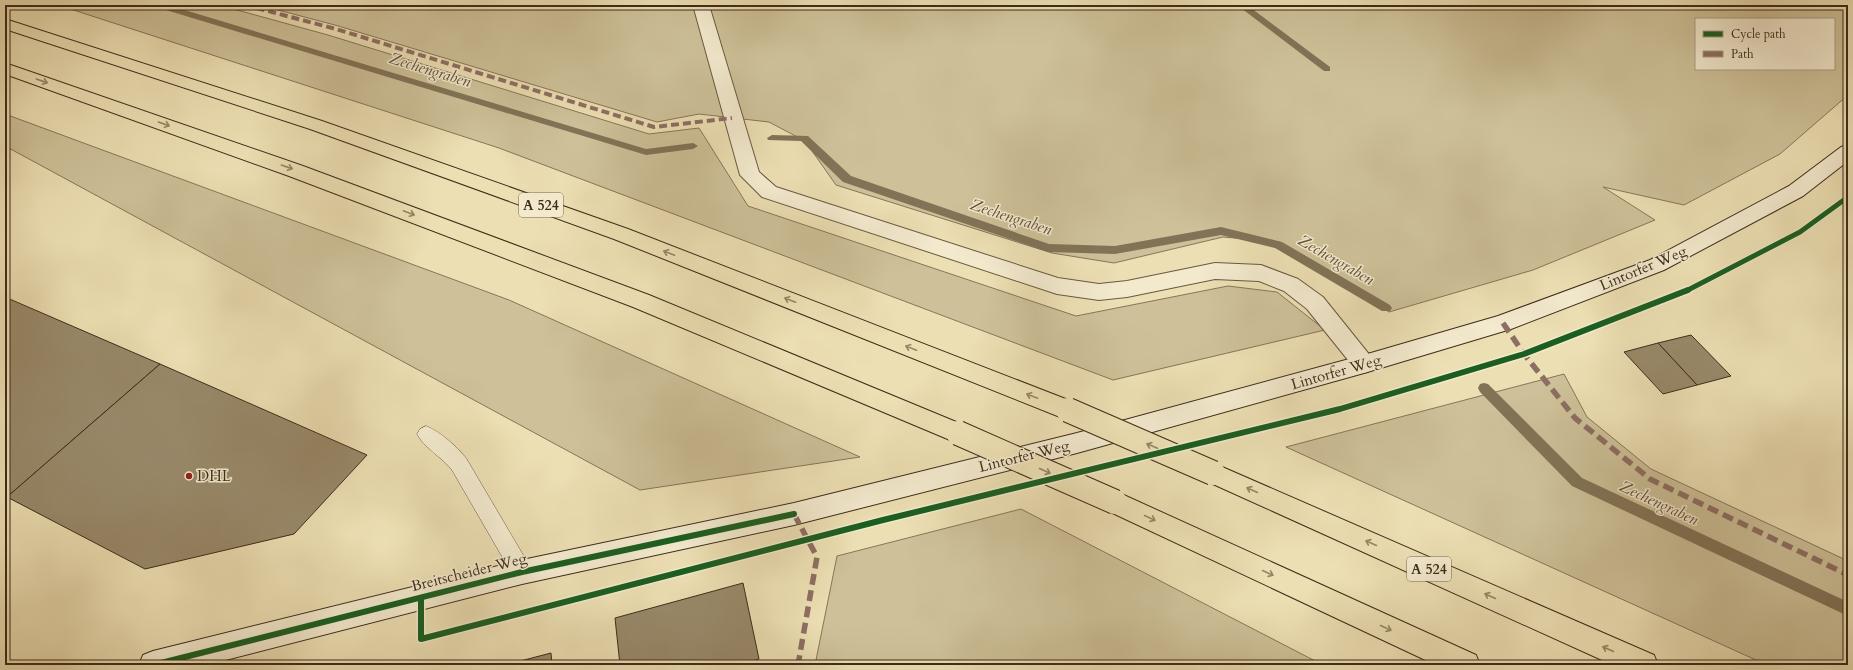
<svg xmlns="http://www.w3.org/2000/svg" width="1853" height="670" font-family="Cardo,serif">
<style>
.green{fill:#cec199;stroke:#86765a;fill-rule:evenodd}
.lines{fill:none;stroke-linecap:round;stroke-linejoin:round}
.stream{fill:#827357;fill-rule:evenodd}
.building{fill:#98896a;stroke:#3d2c1a}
.lane-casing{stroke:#695940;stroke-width:1}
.street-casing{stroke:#695940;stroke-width:2}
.secondary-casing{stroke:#3d2c1a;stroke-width:2}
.highway-casing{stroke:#3d2c1a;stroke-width:2}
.lane{fill:#f3eace;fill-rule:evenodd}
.street{fill:#f3eace;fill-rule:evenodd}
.secondary{fill:#f3eace;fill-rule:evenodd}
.highway{fill:#ecdfb3;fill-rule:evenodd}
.highway-bridge-casing{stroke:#3d2c1a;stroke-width:26;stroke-linecap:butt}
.highway-bridge{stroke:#ecdfb3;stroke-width:24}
.quiet-far1{stroke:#8d6e63;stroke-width:4;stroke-dasharray:8 4;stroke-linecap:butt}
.quiet{stroke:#8d6e63;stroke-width:5.5;stroke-dasharray:11 5.5;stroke-linecap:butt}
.cycleway-far1-casing{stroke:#f3eace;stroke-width:7}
.cycleway-casing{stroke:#f3eace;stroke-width:9}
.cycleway-far1{stroke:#1b5e20;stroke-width:5}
.cycleway{stroke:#1b5e20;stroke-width:6}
.oneway{stroke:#948666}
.poi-dot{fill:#8f2418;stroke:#f3eace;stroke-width:1.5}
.labels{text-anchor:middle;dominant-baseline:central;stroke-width:3;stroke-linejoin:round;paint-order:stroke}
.shield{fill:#f3eace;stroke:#746550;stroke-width:1}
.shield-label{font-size:14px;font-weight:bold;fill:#3d2c1a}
.street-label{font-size:15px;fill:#3d2c1a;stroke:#f3eace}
.poi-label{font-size:15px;fill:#3d2c1a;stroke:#f3eace;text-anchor:start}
.water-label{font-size:16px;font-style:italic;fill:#604f38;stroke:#f3eace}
</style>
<rect width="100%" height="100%" fill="#ecdfb3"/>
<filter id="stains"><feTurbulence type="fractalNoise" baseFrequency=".005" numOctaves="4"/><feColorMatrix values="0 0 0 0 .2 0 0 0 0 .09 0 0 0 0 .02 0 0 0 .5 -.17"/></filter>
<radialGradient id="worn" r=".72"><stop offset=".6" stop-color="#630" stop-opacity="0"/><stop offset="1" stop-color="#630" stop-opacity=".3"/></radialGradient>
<g class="green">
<polygon points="58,5 219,5 328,35 649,134 699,128 748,206 1076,316 1228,286 1277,292 1325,330 1113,380 499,148"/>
<path d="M259,5H1848V95L1780,154L1684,205L1603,187L1655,220L1533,270L1389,312L1279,242L1223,237L1114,263L1052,253L836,185L805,141L769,122L699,114L657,122L335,25ZM1696,19H1834V69H1696Z"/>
<polygon points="5,114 509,300 860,457 640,490 5,146"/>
<polygon points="1564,374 1587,417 1651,469 1848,561 1848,665 1767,665 1286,447"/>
<polygon points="1021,509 1323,665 815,665 837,556"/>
</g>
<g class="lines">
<g class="stream">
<polygon points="155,5 168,5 646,149 693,143 698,146 693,149 646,155 156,7"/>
<polygon points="1237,5 1247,5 1330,67 1330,71 1324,71"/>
<polygon points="772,135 808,136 851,176 1049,244 1115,246 1221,227 1282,242 1390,305 1392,308 1390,311 1382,311 1275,248 1221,235 1115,254 1048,252 843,182 801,141 768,140 767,138"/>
<polygon points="1484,383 1488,384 1582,478 1848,602 1848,616 1572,486 1480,392 1478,388 1480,384"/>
</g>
</g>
<g class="building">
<polygon points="5,297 160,364 7,497 5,496"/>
<polygon points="1691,335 1731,376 1697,385 1658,343"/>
<polygon points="1658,343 1697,385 1663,394 1624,352"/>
<polygon points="160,364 367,455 294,534 145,569 7,497"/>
<polygon points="743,583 759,659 738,665 620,665 615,618"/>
<polygon points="551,653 552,665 505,665"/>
</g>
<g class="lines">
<defs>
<path id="lane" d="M426,426C441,432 456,446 466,458L529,565L532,572L529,579L522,581L515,579L452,470C442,457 424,448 417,434L420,429Z"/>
<polygon id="street" points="693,5 709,5 759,172 776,187 1058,278 1099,284 1127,281 1215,263 1261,265 1298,279 1323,297 1372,358 1375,364 1372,370 1364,373 1356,370 1307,309 1284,291 1259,281 1215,279 1127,297 1099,300 1057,294 762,197 740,175"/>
<polygon id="secondary" points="1848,145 1848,161 1803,196 1664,270 1511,329 1364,373 1077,453 794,525 522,584 206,665 139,665 143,655 153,651 522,560 794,503 1077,433 1364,355 1498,316 1650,260 1789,186 1841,147"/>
<g id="highway">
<polygon points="5,19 322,121 628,229 1076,403 1080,410 1076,417 1068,420 1060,417 614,239 310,129 5,29"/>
<polygon points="5,63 303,166 649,295 966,426 970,433 966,440 958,443 950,440 633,307 289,176 5,74"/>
<polygon points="1213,463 1654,655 1658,665 1613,665 1204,480 1201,473 1204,466"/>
<polygon points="1115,491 1476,655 1480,665 1436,665 1106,510 1103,502 1106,494"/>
</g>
</defs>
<use href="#lane" class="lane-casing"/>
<use href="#street" class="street-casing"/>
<use href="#secondary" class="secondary-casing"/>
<use href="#highway" class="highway-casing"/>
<use href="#lane" class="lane"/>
<use href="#street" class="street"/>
<use href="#secondary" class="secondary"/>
<use href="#highway" class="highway"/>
<defs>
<g id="highway-bridge">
<polyline points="1068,410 1213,473"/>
<polyline points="958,433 1115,502"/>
</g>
</defs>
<use href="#highway-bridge" class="highway-bridge-casing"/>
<use href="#highway-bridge" class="highway-bridge"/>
<polyline class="quiet-far1" points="245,5 336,29 654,127 732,118"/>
<g class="quiet">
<polyline points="1503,323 1524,354 1575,418 1650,479 1848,575"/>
<polyline points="794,514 817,557 798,665"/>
</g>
<defs>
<polyline id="cycleway-far1" points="1686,291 1800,232 1848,197"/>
<g id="cycleway">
<polyline points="421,598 421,639 883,520 1340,409 1524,354 1688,290"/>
<polyline points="153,665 522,572 794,514"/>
</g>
</defs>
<use href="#cycleway-far1" class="cycleway-far1-casing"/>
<use href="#cycleway" class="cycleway-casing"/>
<use href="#cycleway-far1" class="cycleway-far1"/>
<use href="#cycleway" class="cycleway"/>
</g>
<defs><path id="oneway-shaft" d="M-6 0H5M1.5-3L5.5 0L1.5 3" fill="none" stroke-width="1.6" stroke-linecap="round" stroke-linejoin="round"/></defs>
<g class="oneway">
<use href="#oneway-shaft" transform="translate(42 81) rotate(19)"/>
<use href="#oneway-shaft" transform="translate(164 124) rotate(19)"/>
<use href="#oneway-shaft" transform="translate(287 167) rotate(19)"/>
<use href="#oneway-shaft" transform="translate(409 213) rotate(21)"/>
<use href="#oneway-shaft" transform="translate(669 253) rotate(-159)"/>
<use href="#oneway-shaft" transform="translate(790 300) rotate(-159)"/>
<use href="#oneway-shaft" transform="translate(911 348) rotate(-159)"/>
<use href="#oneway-shaft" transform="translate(1032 396) rotate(-159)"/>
<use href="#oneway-shaft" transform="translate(1152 446) rotate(-157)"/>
<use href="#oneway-shaft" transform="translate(1045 471) rotate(24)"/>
<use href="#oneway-shaft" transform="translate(1252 490) rotate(-156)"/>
<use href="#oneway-shaft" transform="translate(1150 518) rotate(25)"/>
<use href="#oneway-shaft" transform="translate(1371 543) rotate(-156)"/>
<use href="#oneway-shaft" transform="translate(1268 573) rotate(25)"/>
<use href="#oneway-shaft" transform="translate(1490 596) rotate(-156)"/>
<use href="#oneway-shaft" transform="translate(1386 628) rotate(25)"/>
<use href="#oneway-shaft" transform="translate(1608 649) rotate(-156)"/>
</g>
<circle class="poi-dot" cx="189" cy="476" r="4"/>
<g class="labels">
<g class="shield">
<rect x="519" y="193" width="44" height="24" rx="3"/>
<rect x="1407" y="557" width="44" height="24" rx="3"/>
</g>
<g class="shield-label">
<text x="541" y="205">A 524</text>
<text x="1429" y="569">A 524</text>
</g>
<g class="street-label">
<text transform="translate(1643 268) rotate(-23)">Lintorfer Weg</text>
<text transform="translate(1336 372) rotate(-16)">Lintorfer Weg</text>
<text transform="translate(1024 456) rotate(-14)">Lintorfer Weg</text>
<text transform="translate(469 572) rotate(-14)">Breitscheider Weg</text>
</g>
<g class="poi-label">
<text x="197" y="476">DHL</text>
</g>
<g class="water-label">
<text transform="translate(430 70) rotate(17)">Zechengraben</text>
<text transform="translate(1011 217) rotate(18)">Zechengraben</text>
<text transform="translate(1336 260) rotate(30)">Zechengraben</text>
<text transform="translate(1659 503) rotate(25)">Zechengraben</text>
</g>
</g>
<rect width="1853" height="670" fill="none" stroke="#ecdfb3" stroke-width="20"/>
<rect x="6" y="6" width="1841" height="658" fill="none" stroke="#3d2c1a" stroke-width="2"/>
<rect x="10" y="10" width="1833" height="650" fill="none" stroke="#3d2c1a"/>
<rect x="1695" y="18" width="140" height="52" fill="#f3eace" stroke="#aa9e86"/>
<rect x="1703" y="31" width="20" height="6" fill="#1b5e20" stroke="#aa9e86"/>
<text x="1731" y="38" font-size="12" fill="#3d2c1a">Cycle path</text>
<rect x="1703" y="51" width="20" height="6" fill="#8d6e63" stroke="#aa9e86"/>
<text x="1731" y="58" font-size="12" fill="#3d2c1a">Path</text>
<rect width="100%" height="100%" filter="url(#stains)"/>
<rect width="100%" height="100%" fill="url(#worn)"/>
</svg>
